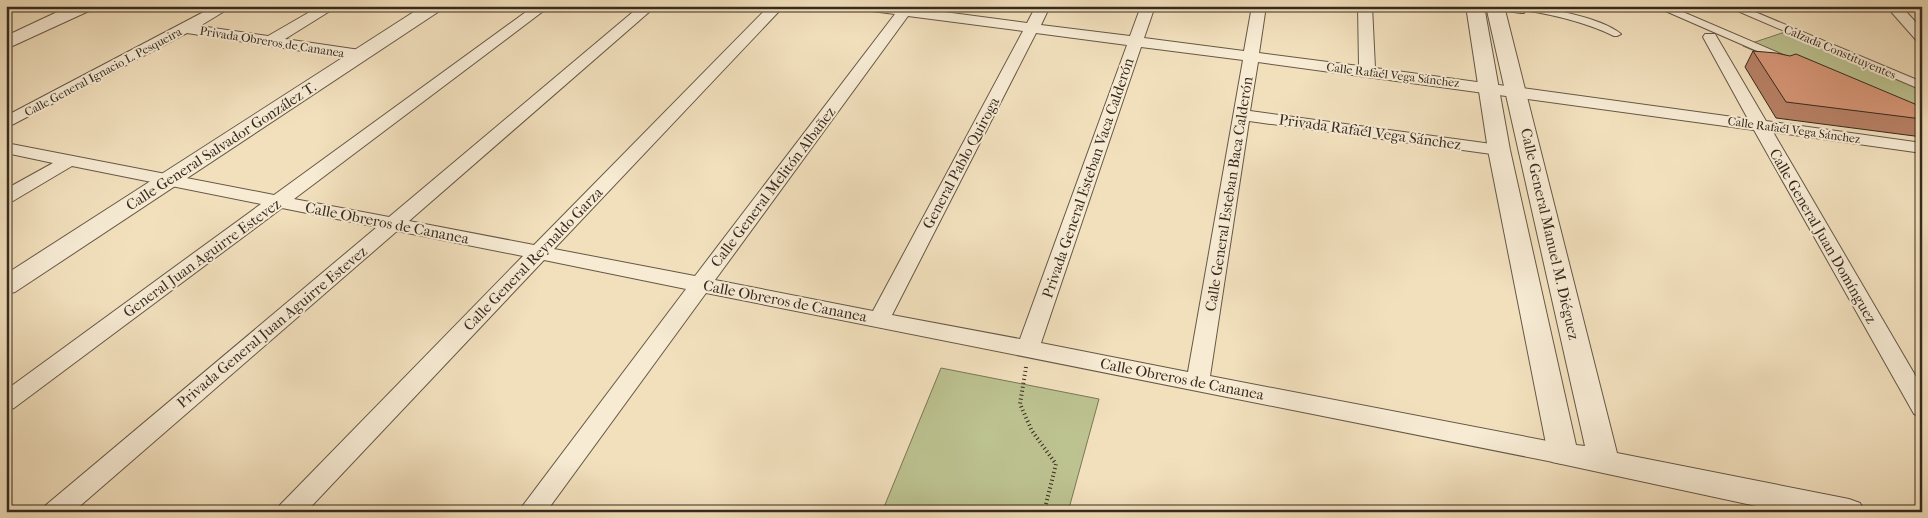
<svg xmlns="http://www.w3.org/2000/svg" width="1928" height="518" font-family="'IM FELL French Canon',serif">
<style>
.green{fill:#bcc290;stroke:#7a7657}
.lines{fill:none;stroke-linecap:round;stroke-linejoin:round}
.service-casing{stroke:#665846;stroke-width:2}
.pedestrian-casing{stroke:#665846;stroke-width:2}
.minor-casing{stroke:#665846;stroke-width:2}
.tertiary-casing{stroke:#665846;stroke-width:2}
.path{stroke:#372a1e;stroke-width:4;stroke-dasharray:1 3;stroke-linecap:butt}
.service{fill:#f7ebd4;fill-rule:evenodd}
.pedestrian{fill:#f7ebd4;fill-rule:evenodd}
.minor{fill:#f7ebd4;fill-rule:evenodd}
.tertiary{fill:#f7ebd4;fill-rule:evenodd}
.wall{fill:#b88166;stroke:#372a1e}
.building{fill:#d69677;stroke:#372a1e}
.labels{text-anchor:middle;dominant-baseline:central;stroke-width:4;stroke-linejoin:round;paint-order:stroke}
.far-street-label{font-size:12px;fill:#372a1e;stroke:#f7ebd4}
.street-label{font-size:15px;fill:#372a1e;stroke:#f7ebd4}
</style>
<rect width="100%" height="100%" fill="#f2e0bd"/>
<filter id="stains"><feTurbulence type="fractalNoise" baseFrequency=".004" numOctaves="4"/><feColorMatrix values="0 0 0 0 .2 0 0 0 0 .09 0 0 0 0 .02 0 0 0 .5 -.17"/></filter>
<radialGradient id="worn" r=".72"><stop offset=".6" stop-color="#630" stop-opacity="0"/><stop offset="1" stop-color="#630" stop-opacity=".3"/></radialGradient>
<g class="green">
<polygon points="1794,29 1922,82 1922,124 1743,46"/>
<polygon points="941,368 1099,399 1068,512 882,512"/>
</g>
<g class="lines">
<defs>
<path id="service" d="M1482,6L1512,8L1511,6C1539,6 1599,16 1621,34L1617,36H1614C1585,22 1555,15 1524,10V13H1521L1485,8Z"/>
<g id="pedestrian">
<polygon points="1654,6 1669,6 1788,57 1790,59 1788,61 1780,61"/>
<polygon points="1726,6 1741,6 1922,82 1922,90"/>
</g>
<g id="minor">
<polygon points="215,6 233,6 200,26 268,36 320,6 338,6 285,39 360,50 365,52 368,55 365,58 360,60 187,33 6,128 6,116"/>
<path d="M534,6H550L294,199L389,217L640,6H656L409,221L534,245L769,6H784L554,249L695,276L895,14L864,10L857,6H915L914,8L1027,23L1036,6H1050L1041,25L1130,36L1141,6H1155L1144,38L1244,51L1252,6H1266L1259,53L1359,66L1358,6H1372L1375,68L1748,119L1703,37L1705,34H1715L1766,121L1922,143V153L1773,132L1922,387V417L1914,414L1754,130L1258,62L1250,111L1499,145L1505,146L1508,150L1505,154L1499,155L1249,121L1210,376L1563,444L1572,447L1575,454L1572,461L1563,464L706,293L546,512H518L686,289L544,260L306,512H276L280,505L523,256L397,231L73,512H42L46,505L377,227L282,208L14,408L6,411V390L261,204L72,166L13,201L6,203V189L53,163L6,153V143L274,195ZM908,16L1023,31L873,311L715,280ZM1036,33L1127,45L1020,339L892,315ZM1141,47L1243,60L1188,372L1041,343Z"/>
<polygon points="1886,6 1901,6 1922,29 1922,42 1917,41"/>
</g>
<g id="tertiary">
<polygon points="70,6 94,6 91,10 6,49 6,36"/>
<polygon points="423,6 444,6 441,10 15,292 6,294 6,274"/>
<polygon points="1466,6 1484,6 1510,150 1576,445 1585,446 1486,6 1504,6 1617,453 1849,499 1860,503 1865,512 1784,512 1552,462 1548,454 1488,150"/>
</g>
</defs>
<use href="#service" class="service-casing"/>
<use href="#pedestrian" class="pedestrian-casing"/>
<use href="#minor" class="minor-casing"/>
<use href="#tertiary" class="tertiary-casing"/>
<polyline class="path" points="1026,367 1020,404 1032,431 1056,464 1044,512"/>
<use href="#service" class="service"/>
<use href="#pedestrian" class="pedestrian"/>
<use href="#minor" class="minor"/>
<use href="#tertiary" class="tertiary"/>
</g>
<polygon class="wall" points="1753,51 1922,107 1922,137 1776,118 1745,67"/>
<polygon class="building" points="1753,51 1776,53 1790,56 1796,54 1922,107 1922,119 1786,102"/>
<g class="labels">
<g class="far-street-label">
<text transform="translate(272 42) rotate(9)">Privada Obreros de Cananea</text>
<text transform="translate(1840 52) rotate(23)">Calzada Constituyentes</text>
<text transform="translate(103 72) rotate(-28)">Calle General Ignacio L. Pesqueira</text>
<text transform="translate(1393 75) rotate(7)">Calle Rafaél Vega Sánchez</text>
<text transform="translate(1794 130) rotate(8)">Calle Rafaél Vega Sánchez</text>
</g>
<g class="street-label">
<text transform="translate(1370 132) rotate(8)">Privada Rafaél Vega Sánchez</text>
<text transform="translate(221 146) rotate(-33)">Calle General Salvador González T.</text>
<text transform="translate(961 163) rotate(-62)">General Pablo Quiroga</text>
<text transform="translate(1088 178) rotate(-71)">Privada General Esteban Vaca Calderón</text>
<text transform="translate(773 187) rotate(-53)">Calle General Melitón Albañez</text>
<text transform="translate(1229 194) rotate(-81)">Calle General Esteban Baca Calderón</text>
<text transform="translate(387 223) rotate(11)">Calle Obreros de Cananea</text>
<text transform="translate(1550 234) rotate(77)">Calle General Manuel M. Diéguez</text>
<text transform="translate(1823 236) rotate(60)">Calle General Juan Domínguez</text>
<text transform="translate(202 258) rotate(-36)">General Juan Aguirre Estevez</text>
<text transform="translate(533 259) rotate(-46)">Calle General Reynaldo Garza</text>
<text transform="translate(785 301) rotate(11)">Calle Obreros de Cananea</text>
<text transform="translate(272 327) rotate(-40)">Privada General Juan Aguirre Estevez</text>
<text transform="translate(1182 379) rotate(11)">Calle Obreros de Cananea</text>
</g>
</g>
<rect width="1928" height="518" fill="none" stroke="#f2e0bd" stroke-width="25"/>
<rect x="8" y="8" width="1913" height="503" fill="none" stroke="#372a1e" stroke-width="2.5"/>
<rect x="12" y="12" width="1903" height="493" fill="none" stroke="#372a1e"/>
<rect width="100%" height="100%" filter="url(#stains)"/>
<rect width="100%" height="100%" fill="url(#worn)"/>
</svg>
